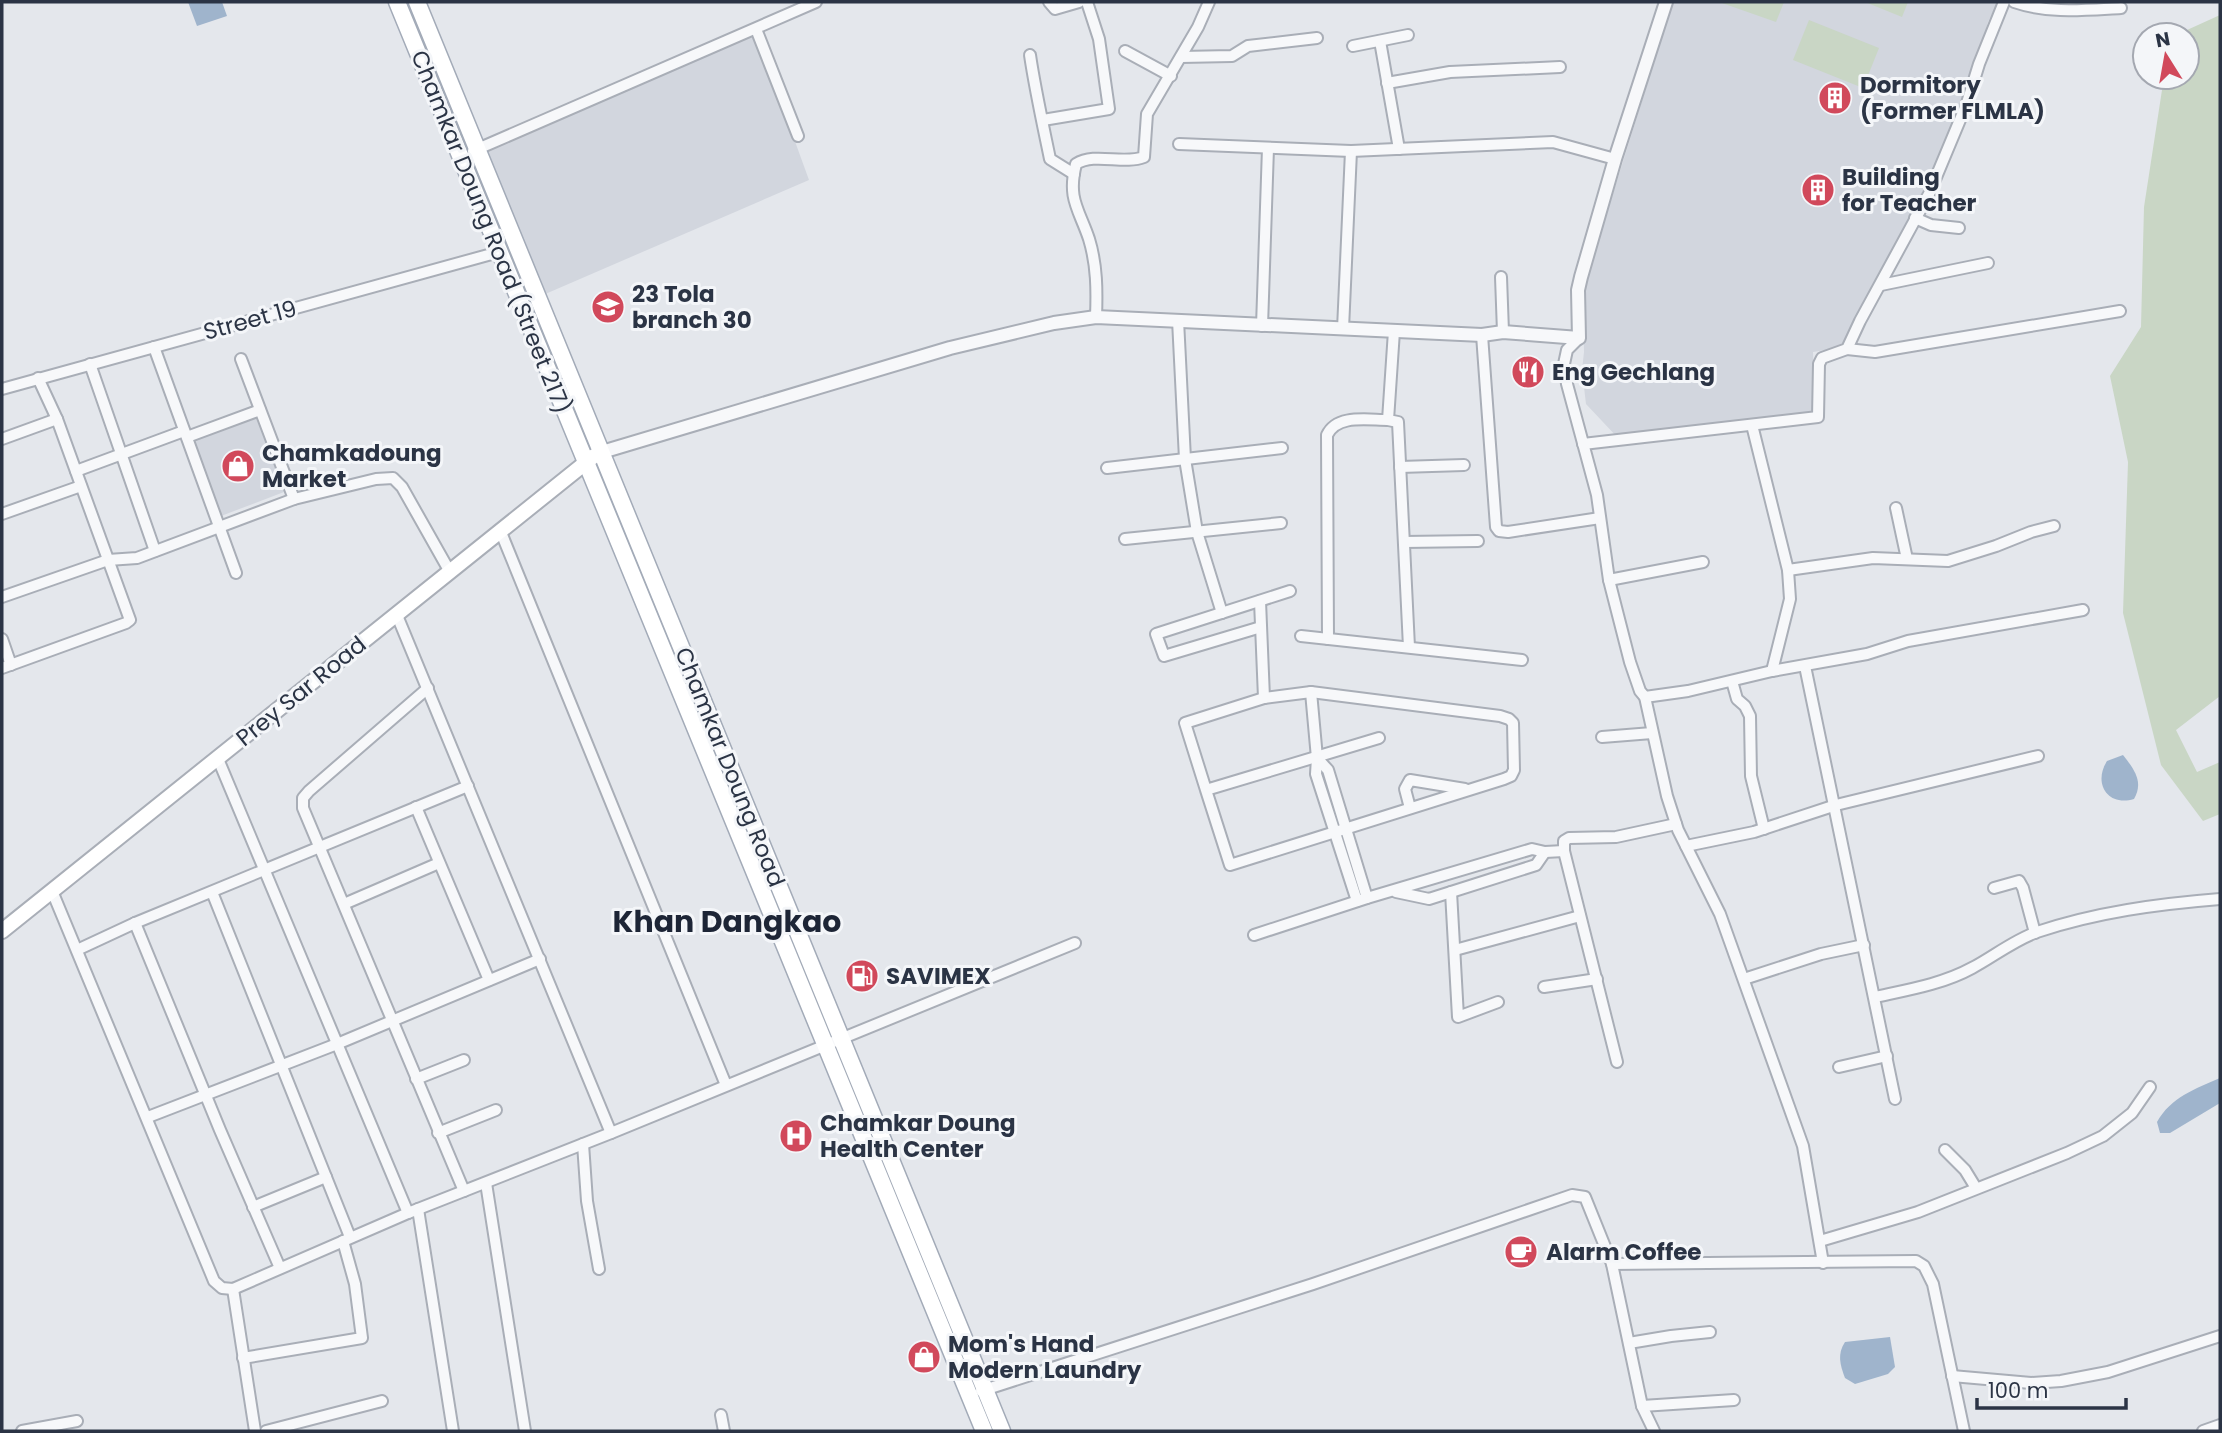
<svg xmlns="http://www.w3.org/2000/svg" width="2222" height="1433" font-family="Poppins,sans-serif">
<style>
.built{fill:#d2d6de}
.green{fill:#c9d6c5}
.water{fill:#9fb4cc}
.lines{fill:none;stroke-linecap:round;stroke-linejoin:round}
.minor-casing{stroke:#a9aeb7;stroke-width:14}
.tertiary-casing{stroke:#a9aeb7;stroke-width:16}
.secondary-casing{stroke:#a9aeb7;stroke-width:18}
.primary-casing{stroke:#a3abb8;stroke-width:19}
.minor{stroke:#f7f8fa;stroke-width:10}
.tertiary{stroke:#f7f8fa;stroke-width:12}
.secondary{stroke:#fff;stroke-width:14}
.primary{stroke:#fff;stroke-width:16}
.labels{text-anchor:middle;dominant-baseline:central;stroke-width:6;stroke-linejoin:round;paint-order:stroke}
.poi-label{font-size:23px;font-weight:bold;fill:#2b3445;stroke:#f4f6f9;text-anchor:start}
.street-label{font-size:23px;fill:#2b3445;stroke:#f4f6f9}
.district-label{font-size:30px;font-weight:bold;fill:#1d2536;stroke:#f4f6f9}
</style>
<rect width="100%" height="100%" fill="#e4e7ec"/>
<g class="built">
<polygon points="1673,2 1998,2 1988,22 1974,72 1926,191 1908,219 1844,347 1813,352 1815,416 1618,438 1586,404 1582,370 1584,352 1583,289"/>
<polygon points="756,34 809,180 543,295 486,148"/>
<polygon points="256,416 284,492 221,516 193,439"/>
</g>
<g class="green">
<polygon points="1719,2 1784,2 1776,22"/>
<polygon points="1865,2 1908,2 1902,17"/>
<polygon points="2220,15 2220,696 2176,730 2197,772 2220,762 2220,814 2203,821 2161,765 2123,613 2128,462 2110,376 2141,327 2144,207 2164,77 2187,77 2187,35 2176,35"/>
<polygon points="1809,20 1879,48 1863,88 1793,60"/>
</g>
<g class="water">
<polygon points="188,2 222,2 227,16 197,26"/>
<path d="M2123,755C2134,769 2144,782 2134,799C2107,807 2093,783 2107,761Z"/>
<path d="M2220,1078V1103L2170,1133H2160L2157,1122C2171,1097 2195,1089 2220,1078Z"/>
<path d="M1890,1337L1895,1367L1888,1374L1855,1384L1845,1378C1840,1365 1837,1354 1845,1342Z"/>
</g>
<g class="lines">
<defs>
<g id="minor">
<polyline points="1049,2 1055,9 1079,2"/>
<path d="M2014,2C2049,14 2084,10 2121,8"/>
<polyline points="756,29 798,136"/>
<polyline points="1380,41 1399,149"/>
<polyline points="1353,46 1408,35"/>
<polyline points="1125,51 1171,76"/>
<path d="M1030,55C1035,89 1043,125 1050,159L1074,174"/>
<polyline points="1181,57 1232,56 1248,46 1317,38"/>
<polyline points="1387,83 1450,72 1560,67"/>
<polyline points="1043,120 1109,109 1099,39 1087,2"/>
<polyline points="1179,144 1351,151 1553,142 1615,159"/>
<polyline points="473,151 816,2"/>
<polyline points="1915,218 1931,225 1959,228"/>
<polyline points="1501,277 1503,332"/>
<polyline points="1881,285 1988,263"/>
<path d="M1096,317C1097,291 1097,265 1089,239C1079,209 1067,199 1076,164C1095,152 1123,165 1144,157L1147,114L1198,27L1209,2"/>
<polyline points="1178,320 1185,459 1197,532 1222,613"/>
<polyline points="1262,326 1268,148"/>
<polyline points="1343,329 1351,151"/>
<polyline points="1394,331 1388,420 1398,422 1409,647"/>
<polyline points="1482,335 1496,527 1499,531 1508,532 1600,518"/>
<polyline points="1579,338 1567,350 1564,364 1567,384 1597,495 1609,580 1630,662 1640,691 1645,697 1667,796 1678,830 1720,914 1803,1146 1823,1263"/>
<polyline points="154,347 236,573"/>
<polyline points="1847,349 1875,352 2120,311"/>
<polyline points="241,359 294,499"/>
<polyline points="90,364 155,551"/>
<polyline points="2,389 499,252"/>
<polyline points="1752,425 1788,570 1790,599 1772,671"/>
<polyline points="187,437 260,410"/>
<polyline points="2,439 57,419"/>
<polyline points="1583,444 1818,417 1819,364 1822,358 1847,349 1860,321 1929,194 1967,103 1979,64 2004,2"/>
<polyline points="1400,467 1464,465"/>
<polyline points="1107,468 1282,448"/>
<polyline points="76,471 184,431"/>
<polyline points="1896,508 1907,559"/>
<polyline points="2,514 81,486"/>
<polyline points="500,530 726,1085"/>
<polyline points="1125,539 1281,523"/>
<polyline points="1404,542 1478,541"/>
<polyline points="1788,570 1873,558 1948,561 1996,546 2031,532 2054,526"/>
<polyline points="1609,580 1703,562"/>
<polyline points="2,597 108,560 137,558 294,499 376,479 393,478 402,487 450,572"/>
<polyline points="1260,601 1264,698"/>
<polyline points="396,613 611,1133"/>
<polyline points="1261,627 1164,656 1156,634 1290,591"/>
<polyline points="1301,636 1522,660"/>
<polyline points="2,639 11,665"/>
<path d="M1328,639L1327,435C1337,414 1367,420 1388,420"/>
<polyline points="1805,666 1895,1099"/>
<polyline points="2,668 126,623 130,620 57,419 38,378"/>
<polyline points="1732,681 1737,699 1745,706 1750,716 1751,776 1764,829"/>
<polyline points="428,688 309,791 303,798 303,808 464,1191"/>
<polyline points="1311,692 1317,758 1316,774 1357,901"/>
<polyline points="1645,697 1688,691 1772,671 1867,654 1908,641 2083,610"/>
<polyline points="1602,737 1652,733"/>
<polyline points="1317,758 1328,770 1367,898"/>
<polyline points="218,759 408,1213"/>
<polyline points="1206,790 1230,865 1504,779 1511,776 1514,770 1513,723 1509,719 1500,716 1311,692 1264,698 1185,723 1206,790 1379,738"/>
<polyline points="416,807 489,980"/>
<polyline points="1410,808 1405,789 1410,780 1465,789"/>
<polyline points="1686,846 1754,832 1836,805 2038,756"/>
<polyline points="1994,888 2019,881 2023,888 2035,933"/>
<polyline points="52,891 214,1281 222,1288 233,1289 408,1213 611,1133 1075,943"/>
<polyline points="212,892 350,1237"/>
<polyline points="1396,892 1429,899 1536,865 1545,852"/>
<polyline points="1451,892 1458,1017 1498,1002"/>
<polyline points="344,904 439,863"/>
<polyline points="135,923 220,1130 280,1268"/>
<polyline points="1254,935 1367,898 1532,849 1545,852 1564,851"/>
<polyline points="77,950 135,923 468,786"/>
<polyline points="1455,950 1580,916"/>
<polyline points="1744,979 1821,954 1864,945"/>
<polyline points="1544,987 1597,979"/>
<path d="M1875,997C1907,990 1943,984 1972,968C1993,957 2014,940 2037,932C2097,912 2158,904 2220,899"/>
<polyline points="1617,1062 1564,851 1564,841 1569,838 1616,837 1676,824"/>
<polyline points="1839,1067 1887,1056"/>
<polyline points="416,1079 464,1060"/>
<polyline points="148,1117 337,1044 540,959"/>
<polyline points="438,1133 496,1110"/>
<polyline points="583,1144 587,1201 599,1269"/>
<polyline points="1945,1150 1965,1170 1976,1188"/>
<polyline points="486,1183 525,1431"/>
<polyline points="253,1207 326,1177"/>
<polyline points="418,1209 453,1431"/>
<polyline points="1820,1241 1918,1212 2067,1153 2103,1136 2132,1113 2150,1087"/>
<polyline points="1612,1264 1916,1261 1924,1266 1933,1284 1964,1431"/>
<polyline points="233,1289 255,1431"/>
<polyline points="1629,1343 1671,1336 1710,1332"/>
<polyline points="243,1358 362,1338 355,1284 343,1241"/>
<polyline points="1952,1376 2031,1383 2061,1381 2108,1372 2220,1336"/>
<polyline points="981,1391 1313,1284 1572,1195 1585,1197 1612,1264 1642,1406 1654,1431"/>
<polyline points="1642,1406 1734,1400"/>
<polyline points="721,1415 724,1431"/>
<polyline points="22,1431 77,1421"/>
<polyline points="266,1431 382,1401"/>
<polyline points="2203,1431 2220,1425"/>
</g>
<polyline id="tertiary" points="602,452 950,348 1054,323 1096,317 1482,335 1503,332 1579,338 1578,290 1581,277 1615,159 1666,2"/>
<polyline id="secondary" points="2,931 594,456"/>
<g id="primary">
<polyline points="397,2 984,1431"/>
<polyline points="417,2 1002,1431"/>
</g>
</defs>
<use href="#minor" class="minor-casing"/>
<use href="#tertiary" class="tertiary-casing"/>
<use href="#secondary" class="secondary-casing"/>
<use href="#primary" class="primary-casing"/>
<use href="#minor" class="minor"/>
<use href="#tertiary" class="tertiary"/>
<use href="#secondary" class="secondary"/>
<use href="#primary" class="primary"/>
</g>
<defs>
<symbol id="building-disc" viewBox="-11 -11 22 22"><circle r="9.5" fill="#d1495b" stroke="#f4f6f9"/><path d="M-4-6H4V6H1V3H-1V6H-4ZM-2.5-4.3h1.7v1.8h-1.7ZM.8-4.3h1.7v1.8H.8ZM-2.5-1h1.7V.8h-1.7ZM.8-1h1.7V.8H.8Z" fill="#fff"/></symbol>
<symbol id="school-disc" viewBox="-11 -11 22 22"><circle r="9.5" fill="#d1495b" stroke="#f4f6f9"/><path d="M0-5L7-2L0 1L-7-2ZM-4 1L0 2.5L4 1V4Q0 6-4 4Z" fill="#fff"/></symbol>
<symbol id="restaurant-disc" viewBox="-11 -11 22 22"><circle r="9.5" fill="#d1495b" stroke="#f4f6f9"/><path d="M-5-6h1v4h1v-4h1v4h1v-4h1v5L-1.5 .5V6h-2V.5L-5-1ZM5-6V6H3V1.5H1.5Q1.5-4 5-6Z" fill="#fff"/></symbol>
<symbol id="shop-disc" viewBox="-11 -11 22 22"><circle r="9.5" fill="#d1495b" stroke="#f4f6f9"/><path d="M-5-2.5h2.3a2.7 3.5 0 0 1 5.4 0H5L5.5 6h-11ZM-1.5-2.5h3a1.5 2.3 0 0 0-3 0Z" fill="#fff"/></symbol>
<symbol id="fuel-disc" viewBox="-11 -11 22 22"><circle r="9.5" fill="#d1495b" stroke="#f4f6f9"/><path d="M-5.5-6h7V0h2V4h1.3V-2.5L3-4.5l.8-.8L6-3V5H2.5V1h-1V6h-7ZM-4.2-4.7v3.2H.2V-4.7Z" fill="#fff"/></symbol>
<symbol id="hospital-disc" viewBox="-11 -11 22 22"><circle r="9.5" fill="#d1495b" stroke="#f4f6f9"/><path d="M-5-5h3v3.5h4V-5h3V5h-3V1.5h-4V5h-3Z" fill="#fff"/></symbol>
<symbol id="cafe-disc" viewBox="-11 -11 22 22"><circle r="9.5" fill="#d1495b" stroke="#f4f6f9"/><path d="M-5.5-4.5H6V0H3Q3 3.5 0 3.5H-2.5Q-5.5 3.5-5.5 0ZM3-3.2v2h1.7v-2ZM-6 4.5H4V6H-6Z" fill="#fff"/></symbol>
</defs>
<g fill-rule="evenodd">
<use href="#building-disc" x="1816" y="79" width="38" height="38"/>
<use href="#building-disc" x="1799" y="171" width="38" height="38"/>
<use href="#school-disc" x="589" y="288" width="38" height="38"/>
<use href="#restaurant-disc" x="1509" y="353" width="38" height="38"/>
<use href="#shop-disc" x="219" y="447" width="38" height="38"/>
<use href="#fuel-disc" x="843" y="957" width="38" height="38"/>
<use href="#hospital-disc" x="777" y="1117" width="38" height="38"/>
<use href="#cafe-disc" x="1502" y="1233" width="38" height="38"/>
<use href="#shop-disc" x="905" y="1338" width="38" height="38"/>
</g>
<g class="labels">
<g class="poi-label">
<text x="1860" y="85">Dormitory<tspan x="1860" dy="26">(Former FLMLA)</tspan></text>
<text x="1842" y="177">Building<tspan x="1842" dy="26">for Teacher</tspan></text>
<text x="632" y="294">23 Tola<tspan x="632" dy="26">branch 30</tspan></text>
<text x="1552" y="372">Eng Gechlang</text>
<text x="262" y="453">Chamkadoung<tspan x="262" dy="26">Market</tspan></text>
<text x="886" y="976">SAVIMEX</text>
<text x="820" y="1123">Chamkar Doung<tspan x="820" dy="26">Health Center</tspan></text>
<text x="1546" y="1252">Alarm Coffee</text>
<text x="948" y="1344">Mom's Hand<tspan x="948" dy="26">Modern Laundry</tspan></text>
</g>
<g class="street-label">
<text transform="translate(491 232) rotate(68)">Chamkar Doung Road (Street 217)</text>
<text transform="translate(250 320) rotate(-15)">Street 19</text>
<text transform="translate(301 691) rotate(-39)">Prey Sar Road</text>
<text transform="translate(730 767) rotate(68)">Chamkar Doung Road</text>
</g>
<g class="district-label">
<text x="727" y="921">Khan Dangkao</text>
</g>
</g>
<rect width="2222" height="1433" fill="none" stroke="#2b3445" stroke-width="7"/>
<g transform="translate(2166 56) rotate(349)"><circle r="33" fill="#f4f6f9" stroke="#a4a8b1" stroke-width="2"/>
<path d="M0-5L12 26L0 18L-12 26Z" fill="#d1495b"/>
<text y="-10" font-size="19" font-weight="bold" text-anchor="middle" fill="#2b3445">N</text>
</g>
<path d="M1977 1398v10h149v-10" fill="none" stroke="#2b3445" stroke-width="3.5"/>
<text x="1988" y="1398" font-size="21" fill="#2b3445" stroke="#f4f6f9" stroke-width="5" paint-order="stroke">100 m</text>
</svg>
